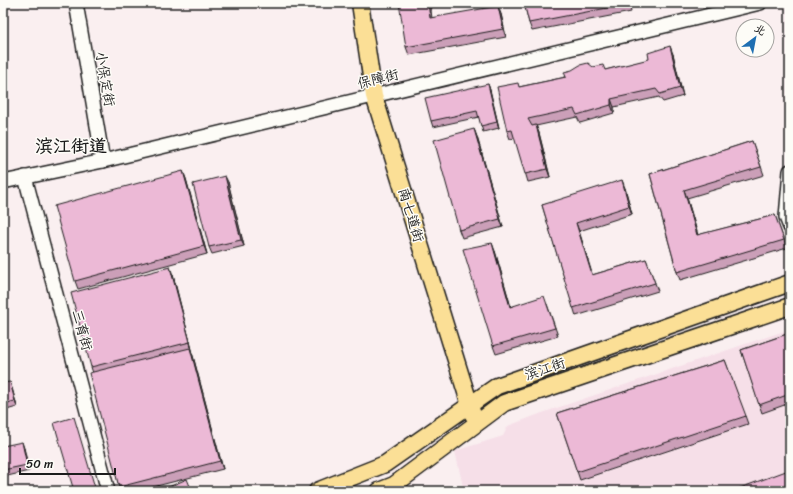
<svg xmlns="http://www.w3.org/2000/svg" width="793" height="494" font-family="Sriracha,'LXGW WenKai TC',sans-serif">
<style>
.built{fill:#f6dfe8}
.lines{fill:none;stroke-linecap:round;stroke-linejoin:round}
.minor-casing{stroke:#1c1c1c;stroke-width:16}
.major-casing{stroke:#1c1c1c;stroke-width:19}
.minor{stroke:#fdfcf7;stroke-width:13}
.major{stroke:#fbdf96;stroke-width:16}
.wall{fill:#cb9fb8;stroke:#1c1c1c}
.shaded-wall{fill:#a58296;stroke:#1c1c1c}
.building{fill:#ecb9d6;stroke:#1c1c1c}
.labels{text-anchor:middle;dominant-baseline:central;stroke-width:3;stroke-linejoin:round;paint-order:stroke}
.street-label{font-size:14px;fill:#1c1c1c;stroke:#fdfcf7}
.district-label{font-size:18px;font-weight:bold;fill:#1c1c1c;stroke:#fdfcf7}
</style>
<rect width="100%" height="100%" fill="#faeff0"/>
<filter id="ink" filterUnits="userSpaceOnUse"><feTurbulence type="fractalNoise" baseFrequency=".025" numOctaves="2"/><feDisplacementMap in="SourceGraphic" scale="8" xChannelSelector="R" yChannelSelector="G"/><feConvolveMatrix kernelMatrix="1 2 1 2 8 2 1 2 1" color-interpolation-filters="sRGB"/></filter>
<g filter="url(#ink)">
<polygon class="built" points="790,329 790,491 464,491 455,451 503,436 508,426 542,413"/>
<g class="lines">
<defs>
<g id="minor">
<polyline points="76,3 103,161"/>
<polyline points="790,171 786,217 790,227"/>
<polyline points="25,177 108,491"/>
<polyline points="3,182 103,161 760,3"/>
</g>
<g id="major">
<polyline points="360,3 374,96 473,415"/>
<polyline points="317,491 385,464 497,386 790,283"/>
<polyline points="379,491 394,485 504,403 790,306"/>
</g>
</defs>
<use href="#minor" class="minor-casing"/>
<use href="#major" class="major-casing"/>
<use href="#minor" class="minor"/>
<use href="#major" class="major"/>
</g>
<g class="wall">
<polygon points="524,3 629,3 631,12 532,31 529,23"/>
<polygon points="648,3 658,3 648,4"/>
<polygon points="501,14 506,37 409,55 406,47 432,18"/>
<polygon points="673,54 683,96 663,102 659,97 614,107 614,113 580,123 577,117 536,126 539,133 550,177 528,182 515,138 510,139 507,131 519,87 566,77 593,67 605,70"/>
<polygon points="488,84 490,90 499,128 483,132 479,117 433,127 431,121"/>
<polygon points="474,129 477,137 503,227 462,238 459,230"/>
<polygon points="752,141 764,175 687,198 698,235 775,215 787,248 680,280 677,272 650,174"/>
<polygon points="183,171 186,179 207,254 78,289 75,281"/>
<polygon points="228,182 244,246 212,254 209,247"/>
<polygon points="625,188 632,214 579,231 592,275 646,259 658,291 576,316 542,205"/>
<polygon points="495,251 511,307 547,304 558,336 496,354 493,346"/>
<polygon points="173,275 192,350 191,350 193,356 223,469 137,491 120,491 119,487 93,373 91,367"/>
<polygon points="790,333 790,403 762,413 741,350"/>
<polygon points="725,360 748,424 580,480 557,413"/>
<polygon points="3,383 12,388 17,407 3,411"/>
<polygon points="3,446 24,448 29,471 3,477"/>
</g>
<g class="shaded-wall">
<polygon points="428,3 430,3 433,26 430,18"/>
<polygon points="498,6 501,14 506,37 503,29"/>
<polygon points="670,46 673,54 683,96 680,88"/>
<polygon points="488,84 490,90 499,128 497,122"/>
<polygon points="611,99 614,107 614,113 611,105"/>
<polygon points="536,125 539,133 550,177 547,169"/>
<polygon points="474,129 477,137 503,227 500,219"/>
<polygon points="183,171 186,179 207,254 204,246"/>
<polygon points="225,176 228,182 244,246 241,240"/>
<polygon points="622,180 625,188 632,214 629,206"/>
<polygon points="684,190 687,198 700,243 697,235"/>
<polygon points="576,223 579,231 595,283 592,275"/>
<polygon points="492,243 495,251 513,315 510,307"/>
<polygon points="170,267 173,275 192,350 190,342"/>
<polygon points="190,348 193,356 223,469 220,461"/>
<polygon points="10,382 12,388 17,407 15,401"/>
<polygon points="22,442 24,448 29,471 27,465"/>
</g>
<g class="building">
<polygon points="399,3 428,3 430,18 498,6 503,29 406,47"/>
<polygon points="524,3 628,3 628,4 529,23"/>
<polygon points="670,46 680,88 660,94 656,89 611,99 611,105 577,115 574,109 528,119 532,126 536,125 547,169 525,174 512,130 507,131 497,87 518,83 519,87 566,77 564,72 572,70 580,65 588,63 593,67 603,65 605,70 649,59 648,53"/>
<polygon points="488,84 497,122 481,126 477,111 431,121 425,98"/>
<polygon points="474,129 500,219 459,230 434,140"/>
<polygon points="752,141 761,167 684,190 697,235 775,215 784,240 677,272 650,174"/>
<polygon points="183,171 204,246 75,281 54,206"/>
<polygon points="225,176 241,240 209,247 193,184"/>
<polygon points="622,180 629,206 576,223 592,275 646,259 655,283 573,308 542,205"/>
<polygon points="492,243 510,307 544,296 555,328 493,346 463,249"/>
<polygon points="170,267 190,342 91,367 71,293"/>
<polygon points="790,333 790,394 759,405 741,350"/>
<polygon points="190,348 220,461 119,487 89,373"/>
<polygon points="725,360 746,416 577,472 557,413"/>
<polygon points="10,382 15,401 3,404 3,383"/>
<polygon points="74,417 96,491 74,491 54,423"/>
<polygon points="22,442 27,465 3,470 3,446"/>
<polygon points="786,471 790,482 790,491 732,491"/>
<polygon points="187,479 192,491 159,491"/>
</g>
</g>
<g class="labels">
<g class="street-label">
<text transform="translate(105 79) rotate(80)">小保定街</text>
<text transform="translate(378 79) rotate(-14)">保障街</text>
<text transform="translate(411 215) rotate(73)">南七道街</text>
<text transform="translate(82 330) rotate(75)">三育街</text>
<text transform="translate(545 369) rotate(-19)">滨江街</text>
</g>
<g class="district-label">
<text x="71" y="146">滨江街道</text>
</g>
</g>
<rect width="793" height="494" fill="none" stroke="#fdfcf7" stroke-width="16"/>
<rect x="8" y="8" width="777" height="478" fill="none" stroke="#1c1c1c" stroke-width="1.5" filter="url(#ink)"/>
<g transform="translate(755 38) rotate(32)"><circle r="19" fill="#fdfcf7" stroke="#a3a29f"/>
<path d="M0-3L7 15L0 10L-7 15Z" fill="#1f6fb2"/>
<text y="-6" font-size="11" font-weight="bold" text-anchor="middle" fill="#1c1c1c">北</text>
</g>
<path d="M20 468v6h95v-6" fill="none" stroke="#1c1c1c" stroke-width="2"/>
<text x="26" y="468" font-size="12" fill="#1c1c1c" stroke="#fdfcf7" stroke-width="3" paint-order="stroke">50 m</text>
</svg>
